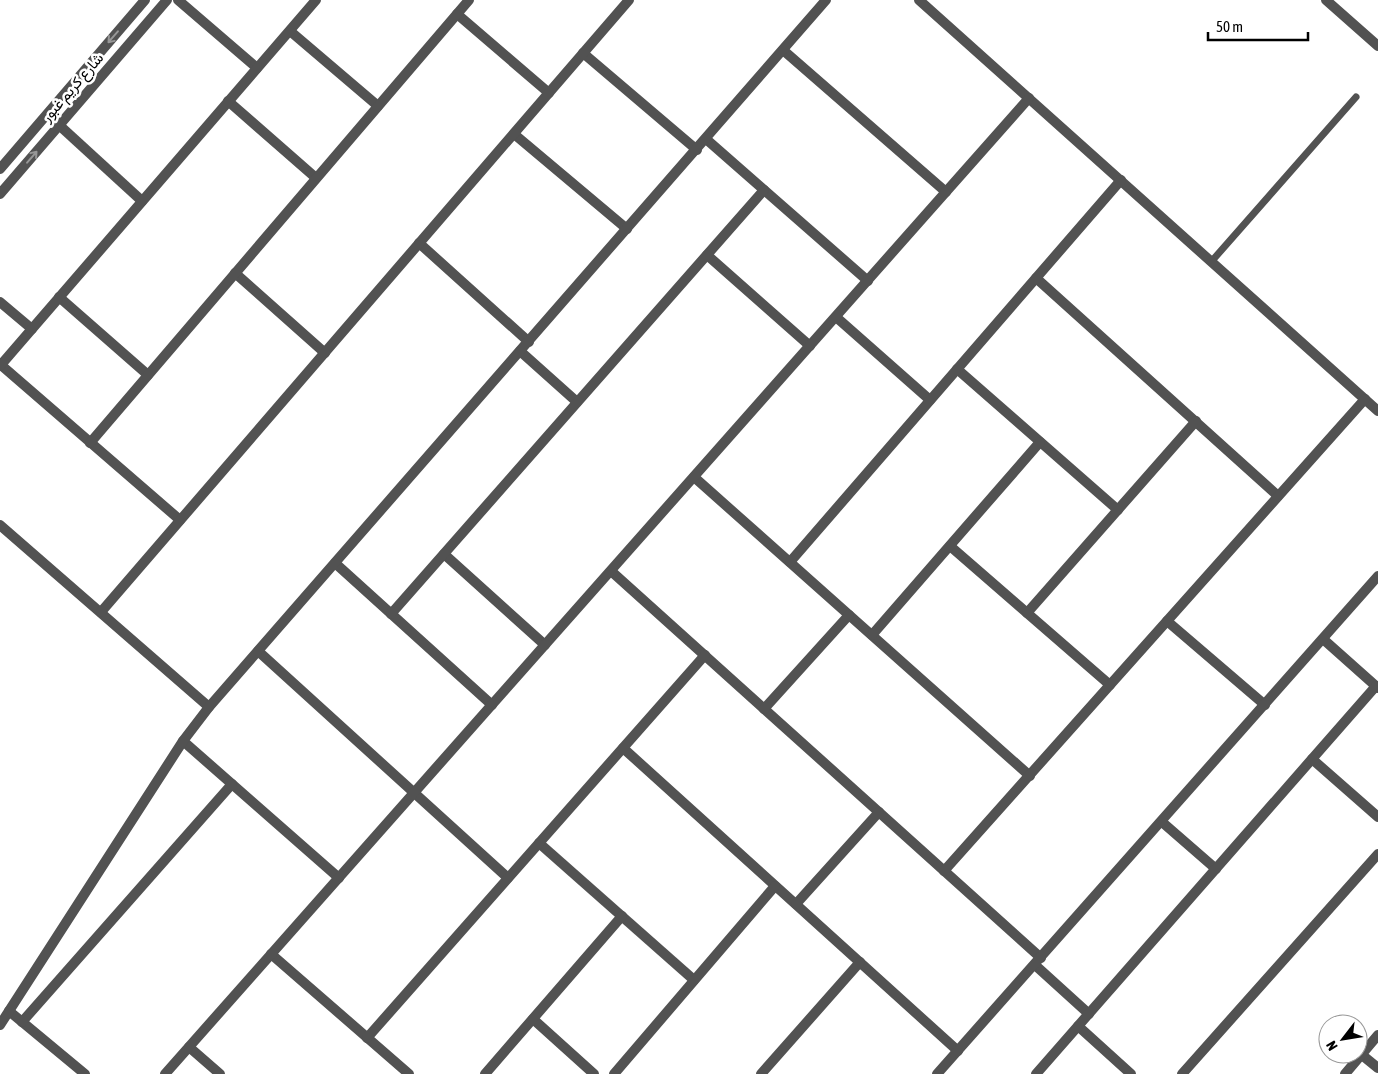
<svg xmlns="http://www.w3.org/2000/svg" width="1378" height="1074" font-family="'Asap Condensed',Vazirmatn,sans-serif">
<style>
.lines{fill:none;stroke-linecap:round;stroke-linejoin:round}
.service{stroke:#525252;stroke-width:7}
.minor{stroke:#525252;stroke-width:10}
.tertiary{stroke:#525252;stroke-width:10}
.oneway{stroke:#979797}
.labels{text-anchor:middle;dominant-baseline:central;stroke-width:5;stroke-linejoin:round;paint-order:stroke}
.street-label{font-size:15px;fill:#000;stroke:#fff}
</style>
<rect width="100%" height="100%" fill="#fff"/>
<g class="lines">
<polyline class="service" points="1211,262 1356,97"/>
<g class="minor">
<polyline points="178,0 257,68"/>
<polyline points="919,0 1378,411"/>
<polyline points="457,14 549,93"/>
<polyline points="290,31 378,106"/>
<polyline points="783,50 946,192"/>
<polyline points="583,53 697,150"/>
<polyline points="228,101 316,178"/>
<polyline points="59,125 142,201"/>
<polyline points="514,134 627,229"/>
<polyline points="706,139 868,281"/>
<polyline points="419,243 529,342"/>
<polyline points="707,255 810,346"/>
<polyline points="235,273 325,353"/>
<polyline points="1036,278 1278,496"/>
<polyline points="59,297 148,375"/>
<polyline points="0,302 32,329"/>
<polyline points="836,317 930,400"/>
<polyline points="520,351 577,402"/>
<polyline points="1,365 180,520"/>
<polyline points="0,366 316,0"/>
<polyline points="957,369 1118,510"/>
<polyline points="90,443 469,0"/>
<polyline points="694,477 1030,776"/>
<polyline points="0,525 209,707"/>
<polyline points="950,546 1110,685"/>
<polyline points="444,554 545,645"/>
<polyline points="790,562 1121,180"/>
<polyline points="335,563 492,705"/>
<polyline points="611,571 1041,958"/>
<polyline points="101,612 629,0"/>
<polyline points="1027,613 1196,421"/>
<polyline points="391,614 764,190"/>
<polyline points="1167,621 1265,705"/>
<polyline points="872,635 1040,442"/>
<polyline points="1323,639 1378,688"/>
<polyline points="258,651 508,878"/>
<polyline points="764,709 849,615"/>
<polyline points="183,741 339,878"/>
<polyline points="623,748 958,1051"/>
<polyline points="1312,759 1378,817"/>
<polyline points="1162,822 1216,869"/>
<polyline points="539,843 694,980"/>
<polyline points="944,871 1365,399"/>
<polyline points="796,904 879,812"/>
<polyline points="271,954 409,1074"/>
<polyline points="1035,965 1089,1014"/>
<polyline points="9,1011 85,1074"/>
<polyline points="533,1019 594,1074"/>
<polyline points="22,1022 232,784"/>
<polyline points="0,1025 183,741 209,707 826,0"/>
<polyline points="1078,1026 1131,1074"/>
<polyline points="367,1038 705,655"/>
<polyline points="189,1047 220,1074"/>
<polyline points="1362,1055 1378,1068"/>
<polyline points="165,1074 1029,98"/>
<polyline points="485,1074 622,916"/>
<polyline points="614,1074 775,886"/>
<polyline points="761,1074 860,962"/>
<polyline points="937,1074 1378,576"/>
<polyline points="1036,1074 1376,686"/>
<polyline points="1182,1074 1378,854"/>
<polyline points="1345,1074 1378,1035"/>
</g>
<g class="tertiary">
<polyline points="1326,0 1378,46"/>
<polyline points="0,169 145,0"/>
<polyline points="0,194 167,0"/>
</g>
</g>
<defs><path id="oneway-shaft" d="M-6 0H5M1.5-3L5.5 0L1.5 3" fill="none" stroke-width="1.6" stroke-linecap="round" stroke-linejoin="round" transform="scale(1.25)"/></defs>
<g class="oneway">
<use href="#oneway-shaft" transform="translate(113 37) rotate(131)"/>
<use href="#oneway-shaft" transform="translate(32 157) rotate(-49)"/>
</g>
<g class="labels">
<g class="street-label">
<text transform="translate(72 87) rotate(-49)">شارع كريم غبور</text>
</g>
</g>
<g transform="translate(1343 1039) rotate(239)"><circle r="24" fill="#ffffff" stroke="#999999"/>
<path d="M0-4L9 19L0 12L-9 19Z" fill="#000000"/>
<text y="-8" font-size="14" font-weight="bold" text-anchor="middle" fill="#000000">N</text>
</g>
<path d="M1208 32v8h100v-8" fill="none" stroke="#000000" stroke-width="2.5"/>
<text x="1216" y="32" font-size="15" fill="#000000" stroke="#ffffff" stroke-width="4" paint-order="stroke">50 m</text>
</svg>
